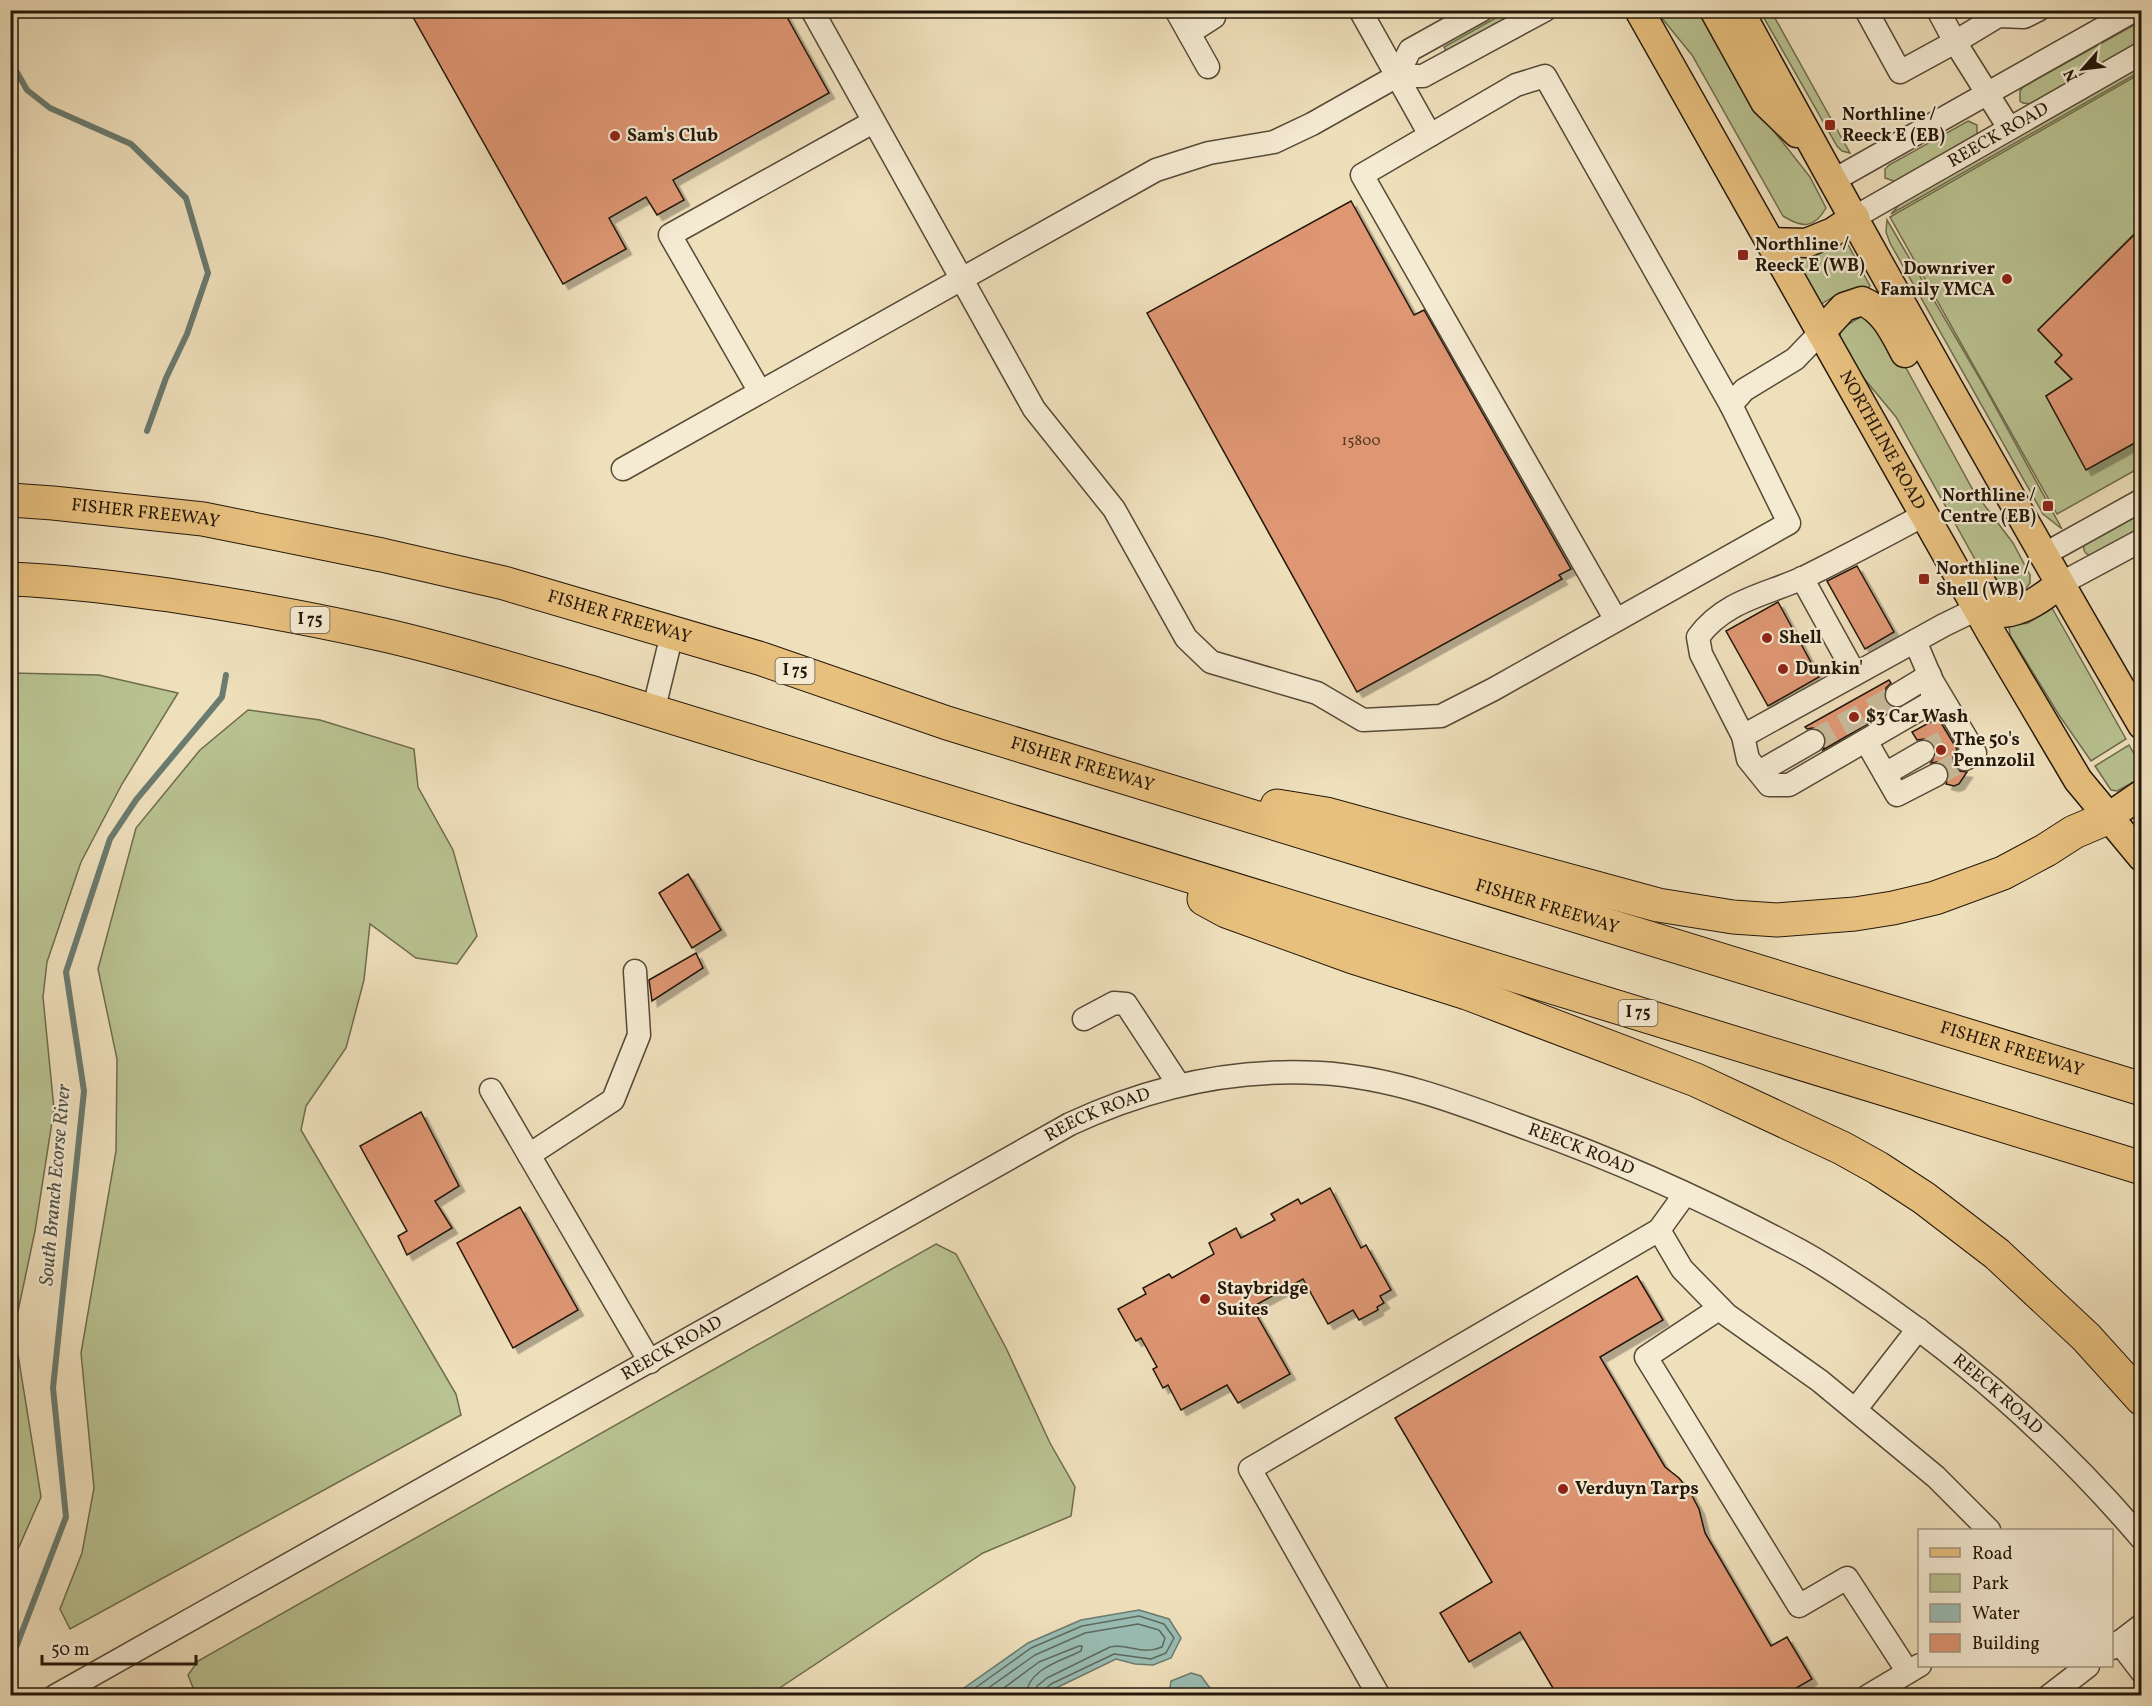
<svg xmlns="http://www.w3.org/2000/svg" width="2152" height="1706" font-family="Vollkorn,serif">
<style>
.green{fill:#b9c291;stroke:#6e6c4d;stroke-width:1.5}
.water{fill:#9abdb4;stroke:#6a7b70;stroke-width:1.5}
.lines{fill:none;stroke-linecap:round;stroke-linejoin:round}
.shore{stroke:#5e6a5e;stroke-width:1.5}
.stream{stroke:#6a7b70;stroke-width:6}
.building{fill:#de9673;stroke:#231709;stroke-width:1.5;filter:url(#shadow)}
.minor-tunnel{stroke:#c6b898;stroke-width:22;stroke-dasharray:22 11;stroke-linecap:butt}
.minor-casing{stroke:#564936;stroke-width:25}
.major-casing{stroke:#231709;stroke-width:31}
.highway-casing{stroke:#231709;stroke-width:35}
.minor{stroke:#f5ebd3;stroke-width:22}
.major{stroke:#e8c07e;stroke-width:28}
.highway{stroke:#e8c07e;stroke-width:33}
.poi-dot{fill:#8f2418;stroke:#f5ebd3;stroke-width:2}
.labels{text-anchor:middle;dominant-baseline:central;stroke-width:4.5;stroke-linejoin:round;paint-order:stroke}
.number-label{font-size:15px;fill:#523724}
.shield{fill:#f5ebd3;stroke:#625746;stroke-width:1.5}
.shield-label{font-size:16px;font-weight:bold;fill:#231709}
.poi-label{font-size:18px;font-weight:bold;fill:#231709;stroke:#f5ebd3;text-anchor:start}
.street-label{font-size:18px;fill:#231709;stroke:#f5ebd3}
.water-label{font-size:20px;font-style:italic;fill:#4d5145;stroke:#f5ebd3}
</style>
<defs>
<filter id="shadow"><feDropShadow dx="5.5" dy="5.5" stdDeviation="0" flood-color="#0004"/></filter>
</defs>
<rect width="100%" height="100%" fill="#efe0bc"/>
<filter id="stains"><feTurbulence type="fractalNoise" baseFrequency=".00333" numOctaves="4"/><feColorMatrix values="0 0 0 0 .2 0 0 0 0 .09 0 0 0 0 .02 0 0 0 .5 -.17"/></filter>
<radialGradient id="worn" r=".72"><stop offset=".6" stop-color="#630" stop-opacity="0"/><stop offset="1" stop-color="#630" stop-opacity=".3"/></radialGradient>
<g class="green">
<polygon points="1508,11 1529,11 1449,55 1444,47"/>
<path d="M1656,11H1704L1758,111L1810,177L1826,208C1814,229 1802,228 1783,216L1692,55Z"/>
<polygon points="1760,11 1771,11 1850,153 1842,151 1837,146"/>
<polygon points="2141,21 2141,41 2031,104 2023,103 2020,101 2020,91 2023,87"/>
<polygon points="2141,66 2141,71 1891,214 1901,203"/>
<polygon points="2141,73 2141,227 2038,330 2062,355 2055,362 2072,379 2046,396 2086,469 2141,439 2141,467 2057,514 1890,217"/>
<polygon points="1968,121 1977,125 1977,135 1896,182 1885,178 1885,169 1889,165"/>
<polygon points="1887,220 1983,384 2062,529 2043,514 1890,243 1886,232"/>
<path d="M1844,237L1870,286L1868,288C1846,289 1838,293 1820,305L1796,258L1799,255H1817Z"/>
<polygon points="1862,316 1883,326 1973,490 2013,543 2030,575 2030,583 2024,591 2012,597 2000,597 1992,590 1896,417 1857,370 1839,339 1842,328"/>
<path d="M2141,510V529L2093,556C2084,555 2082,549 2085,542Z"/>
<polygon points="2052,608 2126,739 2091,761 2059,715 2010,635 2009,626 2028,623"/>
<polygon points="11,673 99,675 178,693 122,784 81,862 47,962 43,997 54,1109 35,1231 14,1330 41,1497 11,1565"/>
<polygon points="248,710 320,720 414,749 418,787 453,850 477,936 457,964 416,958 370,924 364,980 346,1048 306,1106 301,1130 456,1394 461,1415 70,1629 60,1609 82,1553 94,1488 81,1353 116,1151 117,1059 98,969 136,828 200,750"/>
<polygon points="2129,745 2141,766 2141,778 2117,791 2111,790 2095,766"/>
<polygon points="936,1244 956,1254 1006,1348 1050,1443 1075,1487 1071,1516 983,1553 769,1695 196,1695 188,1675 198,1661"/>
</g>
<g class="water">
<polygon points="1139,1610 1169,1619 1181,1638 1171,1658 1153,1665 1135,1664 1116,1659 1054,1689 1045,1695 954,1695 1028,1643 1081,1620"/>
<polygon points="1191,1673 1201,1676 1215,1695 1169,1695 1171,1681"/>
</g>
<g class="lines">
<g class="shore">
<polyline points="964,1696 1031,1648 1082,1626 1139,1616 1164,1624 1174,1638 1166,1653 1151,1659 1114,1654 1051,1684 1044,1690 1042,1696"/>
<path d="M977,1696L1035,1655L1085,1633L1138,1624L1159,1630L1165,1638L1162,1647C1141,1656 1129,1643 1110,1647L1047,1678L1037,1686L1035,1696"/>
<path d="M993,1696L1039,1662L1079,1646H1082L1081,1651C1061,1661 1027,1669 1026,1696"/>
</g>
<g class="stream">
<polyline points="10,60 27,90 50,108 131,144 186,198 208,273 187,334 166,378 147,431"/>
<polyline points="10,1663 66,1517 53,1388 84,1091 66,972 110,839 136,800 222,697 226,675"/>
</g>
</g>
<g class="building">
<polygon points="409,10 783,10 829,93 673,180 684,200 657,215 646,197 609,218 626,249 563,284"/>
<polygon points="1351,201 1414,315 1424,310 1571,569 1559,575 1562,579 1357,692 1147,313"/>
<polygon points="2142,227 2142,439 2086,470 2046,396 2072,379 2055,362 2062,355 2038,330"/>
<polygon points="1857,566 1894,632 1865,649 1827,581"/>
<polygon points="1778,602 1819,677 1768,706 1726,631"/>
<polygon points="1889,680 1891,683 1886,688 1884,696 1886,702 1895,708 1823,750 1826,742 1824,734 1819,729 1812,728 1807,729 1805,727"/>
<polygon points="1938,718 1957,749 1952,759 1953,765 1959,771 1967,772 1959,784 1954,786 1946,784 1949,775 1948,769 1944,764 1937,762 1931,763 1936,753 1934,745 1929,740 1924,739 1917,740 1912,732"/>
<polygon points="688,874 721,930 692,948 659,893"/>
<polygon points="696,953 703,968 652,1001 649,980"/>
<polygon points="421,1112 459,1186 435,1201 452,1228 407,1255 398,1236 407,1231 360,1146"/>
<polygon points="1330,1188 1361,1248 1366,1245 1391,1290 1380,1296 1384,1303 1377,1307 1378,1310 1359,1320 1353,1310 1328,1324 1303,1279 1252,1307 1290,1374 1238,1403 1227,1385 1181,1410 1168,1385 1163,1388 1153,1369 1157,1367 1141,1338 1136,1341 1118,1309 1146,1294 1143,1288 1169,1274 1172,1278 1214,1254 1209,1243 1236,1228 1241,1238 1275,1220 1271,1214 1298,1199 1301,1204"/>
<polygon points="520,1207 578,1310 513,1348 457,1243"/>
<polygon points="1637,1276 1663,1320 1600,1357 1665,1467 1679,1478 1690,1492 1699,1509 1705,1533 1771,1646 1787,1637 1812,1679 1784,1695 1557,1695 1520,1632 1469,1662 1440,1613 1492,1582 1395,1418"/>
</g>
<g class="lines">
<g class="minor-tunnel">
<polyline points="1813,741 1897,695"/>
<polyline points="1923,752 1952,737"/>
<polyline points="1936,775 1965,759"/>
</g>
<defs>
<g id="minor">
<polyline points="812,10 1034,409 1114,509 1186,638 1211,662 1317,693 1363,720 1441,716 1494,689 1789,523 1731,405 1744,390 1795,359 1821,332"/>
<polyline points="1176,10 1208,67"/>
<polyline points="1360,10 1430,135"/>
<polyline points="1482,10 1410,50 1397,76 1423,76 1545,10"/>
<polyline points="1866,10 1900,72 1955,42 1938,10"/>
<polyline points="1189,33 1214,17 1210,10"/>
<polyline points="2009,128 1955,42 1998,16 2024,17 2038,10"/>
<polyline points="1834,180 2135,10"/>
<path id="s1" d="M1855,217L2142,53"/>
<polyline points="760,392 670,235 873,122"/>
<polyline points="623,469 1156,170 1209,153 1274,142 1312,124 1397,76"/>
<polyline points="2043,555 2142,500"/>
<polyline points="1802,578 1855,674"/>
<polyline points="2060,584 2142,540"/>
<polyline points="1616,620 1362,175 1516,85 1545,76 1731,405"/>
<path d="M1915,641L1932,681V702L1789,785H1769L1748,759L1743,736L1701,654L1698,637C1725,600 1766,595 1805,577C1845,557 1885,536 1924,515"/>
<polyline points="1932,681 1975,753 1965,759"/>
<polyline points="1897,695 1930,675"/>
<polyline points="653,712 672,634"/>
<polyline points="1743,736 1944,625 1977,609"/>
<polyline points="1866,741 1897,795 1936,775"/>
<polyline points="1759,772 1813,741"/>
<polyline points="1885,774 1923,752"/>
<polyline points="1084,1019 1114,1003 1126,1004 1179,1085"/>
<polyline points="491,1090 650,1362"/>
<polyline points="529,1155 613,1100 639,1035 635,971"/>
<polyline points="1659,1230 1682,1269 1727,1315 1820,1381 1936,1477 1989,1530"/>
<polyline points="1720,1308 1646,1357 1799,1606 1847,1578 1908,1672"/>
<polyline points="1855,1410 1918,1329"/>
<polyline points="2119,1642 2142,1672"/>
<polyline points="2112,1648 2142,1625"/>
<path id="s2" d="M55,1696L1070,1124C1149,1087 1232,1068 1320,1073C1392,1077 1459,1103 1526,1128C1618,1161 1709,1202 1795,1248C1826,1264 1855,1285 1883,1304C1979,1371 2066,1450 2142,1539"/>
<polyline points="1379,1696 1250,1469 1659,1230 1685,1194"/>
<polyline points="1868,1696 1920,1665"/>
<polyline points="2049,1696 2088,1666"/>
</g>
<g id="major">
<path id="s3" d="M1639,10L1991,633L2062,753L2078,780L2142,857"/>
<polyline points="1714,10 1765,102 1797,133"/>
<path d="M1739,10C1870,250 2004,488 2142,725"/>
<polyline points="1770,242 1806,243 1833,232 1855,217"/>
<path d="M1821,332L1844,307L1862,301C1884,310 1894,332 1905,353"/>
<path d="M1979,579L1992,601L2004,613C2026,610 2042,598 2060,584"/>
<polyline points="2107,818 2142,794"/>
</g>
<g id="highway">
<path id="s4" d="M10,500L53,503L203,519L382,555L504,583L762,659L947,723L2142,1089"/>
<path d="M10,579C64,581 117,588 169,595C241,606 313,619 384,635C458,652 531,675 603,696L2142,1168"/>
<polyline points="1277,806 1326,814 1658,905 1733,917 1777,920 1855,914 1893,908 1935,898 2003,873 2046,850 2074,832 2107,818"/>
<polyline points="1204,899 1226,911 1353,957 1467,993 1696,1080 1842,1148 1878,1168 1924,1198 1997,1254 2086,1337 2142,1399"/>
</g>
</defs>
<use href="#minor" class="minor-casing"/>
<use href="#major" class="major-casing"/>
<use href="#highway" class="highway-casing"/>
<use href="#minor" class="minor"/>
<use href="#major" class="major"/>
<use href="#highway" class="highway"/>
</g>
<g class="poi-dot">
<rect x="1824" y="119" width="12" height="12" rx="3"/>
<circle cx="615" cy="136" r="6"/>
<rect x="1737" y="249" width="12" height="12" rx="3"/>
<circle cx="2007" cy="279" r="6"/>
<rect x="2042" y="500" width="12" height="12" rx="3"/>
<rect x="1918" y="573" width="12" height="12" rx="3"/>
<circle cx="1767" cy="638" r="6"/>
<circle cx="1783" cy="669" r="6"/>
<circle cx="1854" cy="717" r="6"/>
<circle cx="1941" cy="750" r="6"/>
<circle cx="1205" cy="1299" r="6"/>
<circle cx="1563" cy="1489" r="6"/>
</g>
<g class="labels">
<g class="number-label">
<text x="1361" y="441">15800</text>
</g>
<g class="shield">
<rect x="290.5" y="607" width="39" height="26" rx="4.5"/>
<rect x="775.5" y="658" width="39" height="26" rx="4.5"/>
<rect x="1618.5" y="1000" width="39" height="26" rx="4.5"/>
</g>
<g class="shield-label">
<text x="310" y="620">I 75</text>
<text x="795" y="671">I 75</text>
<text x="1638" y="1013">I 75</text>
</g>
<g class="poi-label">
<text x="1842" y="115">Northline /<tspan x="1842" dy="21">Reeck E (EB)</tspan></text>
<text x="627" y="136">Sam's Club</text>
<text x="1755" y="245">Northline /<tspan x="1755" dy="21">Reeck E (WB)</tspan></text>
<text x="1995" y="269" text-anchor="end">Downriver<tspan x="1995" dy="21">Family YMCA</tspan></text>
<text x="2036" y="496" text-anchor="end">Northline /<tspan x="2036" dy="21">Centre (EB)</tspan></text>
<text x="1936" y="569">Northline /<tspan x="1936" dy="21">Shell (WB)</tspan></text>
<text x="1779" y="638">Shell</text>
<text x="1795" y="669">Dunkin'</text>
<text x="1866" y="717">$3 Car Wash</text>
<text x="1953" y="740">The 50's<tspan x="1953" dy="21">Pennzolil</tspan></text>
<text x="1217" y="1289">Staybridge<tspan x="1217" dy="21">Suites</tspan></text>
<text x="1575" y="1489">Verduyn Tarps</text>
</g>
<g class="street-label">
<text stroke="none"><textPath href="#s1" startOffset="165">REECK ROAD</textPath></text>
<text stroke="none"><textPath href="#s3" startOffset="494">NORTHLINE ROAD</textPath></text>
<text stroke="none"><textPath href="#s4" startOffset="136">FISHER FREEWAY</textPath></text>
<text stroke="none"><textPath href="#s4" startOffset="622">FISHER FREEWAY</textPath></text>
<text stroke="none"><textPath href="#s4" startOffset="1108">FISHER FREEWAY</textPath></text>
<text stroke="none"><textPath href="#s4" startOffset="1594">FISHER FREEWAY</textPath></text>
<text stroke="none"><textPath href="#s4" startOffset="2080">FISHER FREEWAY</textPath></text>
<text stroke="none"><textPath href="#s2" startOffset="1194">REECK ROAD</textPath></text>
<text stroke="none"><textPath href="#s2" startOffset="1696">REECK ROAD</textPath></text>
<text stroke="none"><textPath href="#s2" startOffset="708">REECK ROAD</textPath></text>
<text stroke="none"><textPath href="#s2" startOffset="2182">REECK ROAD</textPath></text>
</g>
<g class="water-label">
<text transform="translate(56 1185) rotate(-85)">South Branch Ecorse River</text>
</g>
</g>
<rect width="2152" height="1706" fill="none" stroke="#efe0bc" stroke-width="36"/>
<rect x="12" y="12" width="2128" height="1682" fill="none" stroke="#231709" stroke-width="3"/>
<rect x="18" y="18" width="2116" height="1670" fill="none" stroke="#231709" stroke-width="1.5"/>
<rect x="1918" y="1529" width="195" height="138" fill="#f5ebd3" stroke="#a19682" stroke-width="1.5"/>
<rect x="1930" y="1548" width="30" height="9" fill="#e8c07e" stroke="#a19682" stroke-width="1.5"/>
<text x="1972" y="1559" font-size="18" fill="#231709">Road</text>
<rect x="1930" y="1574" width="30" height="18" fill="#b9c291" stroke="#a19682" stroke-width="1.5"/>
<text x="1972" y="1589" font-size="18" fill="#231709">Park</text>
<rect x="1930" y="1604" width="30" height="18" fill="#9abdb4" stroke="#a19682" stroke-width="1.5"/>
<text x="1972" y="1619" font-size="18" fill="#231709">Water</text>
<rect x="1930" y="1634" width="30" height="18" fill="#de9673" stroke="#a19682" stroke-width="1.5"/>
<text x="1972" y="1649" font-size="18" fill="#231709">Building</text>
<g transform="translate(2083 69) rotate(242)" stroke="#f5ebd3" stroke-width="4.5" paint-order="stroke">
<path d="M0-4.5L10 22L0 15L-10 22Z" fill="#231709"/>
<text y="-9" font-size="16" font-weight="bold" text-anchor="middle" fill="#231709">N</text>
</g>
<path d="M42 1655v9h154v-9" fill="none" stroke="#231709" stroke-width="3"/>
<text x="51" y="1655" font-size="18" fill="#231709" stroke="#f5ebd3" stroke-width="4.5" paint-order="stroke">50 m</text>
<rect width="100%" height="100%" filter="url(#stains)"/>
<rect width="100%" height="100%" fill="url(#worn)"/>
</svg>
